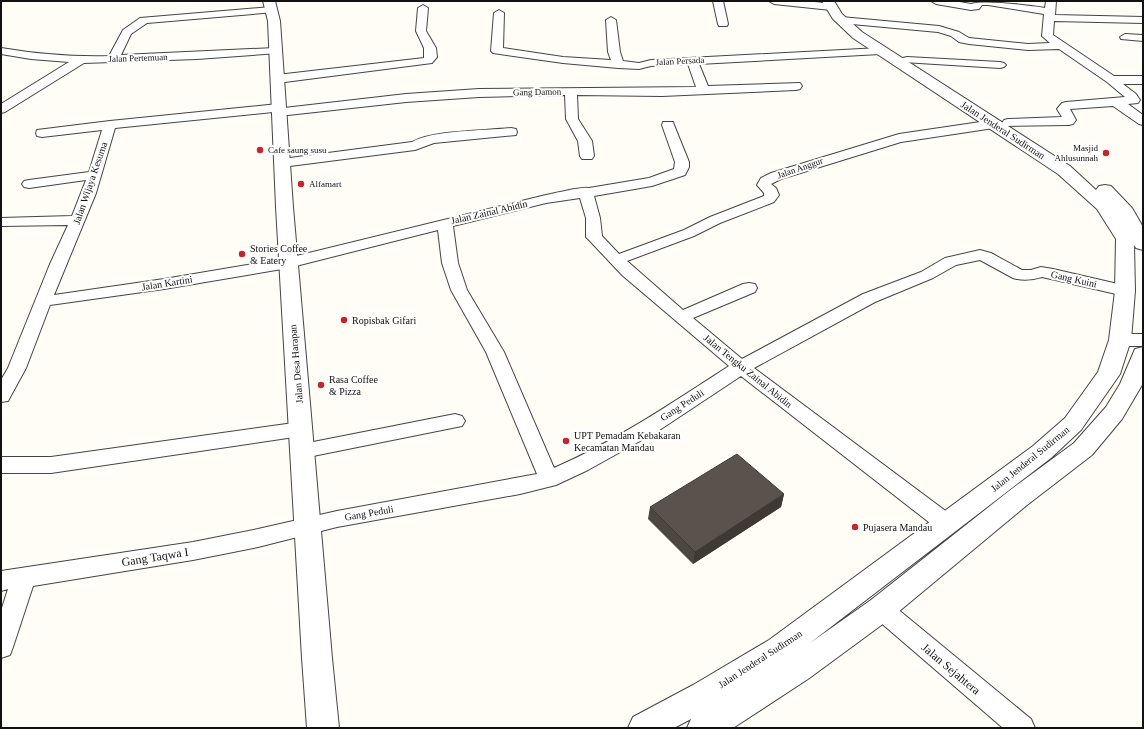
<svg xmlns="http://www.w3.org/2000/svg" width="1144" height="729" font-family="Georgia,serif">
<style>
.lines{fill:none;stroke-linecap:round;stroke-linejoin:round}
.minor-casing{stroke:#444;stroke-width:2}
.tertiary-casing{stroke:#444;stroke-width:2}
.minor{fill:#fff;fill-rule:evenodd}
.tertiary{fill:#fff;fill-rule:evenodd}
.wall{fill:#4d4742}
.shaded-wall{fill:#3f3936}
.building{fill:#5a524d;stroke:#3f3936}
.poi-dot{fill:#c4262e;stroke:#fff;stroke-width:1.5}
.labels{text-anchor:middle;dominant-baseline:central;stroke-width:4;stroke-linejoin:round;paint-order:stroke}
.far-street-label{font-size:9px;fill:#111;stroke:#fff}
.far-poi-label{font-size:9px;fill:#111;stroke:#fff;text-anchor:start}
.street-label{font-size:10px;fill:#111;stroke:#fff}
.poi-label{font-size:10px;fill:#111;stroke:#fff;text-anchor:start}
.near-street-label{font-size:12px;fill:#111;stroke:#fff}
</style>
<rect width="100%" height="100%" fill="#fffdf5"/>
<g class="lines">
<defs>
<g id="minor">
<polygon points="713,1 723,1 728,24 727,26 719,26 718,24"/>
<path d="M769,1C781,1 829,0 836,7L831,10L774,4Z"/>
<path d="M931,1H954L971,4C984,0 1028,5 1045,8L1046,1H1056L1055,15L1143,17V23L1054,21L1053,35L1114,76H1143V84H1123L1136,94L1140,100L1138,103L1128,104L1143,115V125L1139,124L1113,106L1070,109L1076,120L1073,124L1069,125L1004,126L1002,123L1004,120L1008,119L1062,117L1057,109L1062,103L1066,102L1125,97L1107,82L1059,49L1028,50L969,44L959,42L951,36L938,32L841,23L836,20L841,17L939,26L959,32L969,38L1028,44L1050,43L1042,36L1044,14L988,5H982L979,9L971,10L936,4Z"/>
<polygon points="423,5 428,8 426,31 436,48 437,57 432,63 277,83 273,81 271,79 273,77 277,75 424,58 424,48 416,31 418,8"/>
<path d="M271,7L276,10L275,12L147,23L131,34L121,55L275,48L279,49L281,51L279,53L197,59L84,63L5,112L1,113V104L69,62L31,59L1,54V48C37,54 73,57 109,56L123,30L140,18Z"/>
<path d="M499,10L504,13L503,48L563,57L611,60L608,52L606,20L611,17L616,20L620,52L623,61L639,63L651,60L880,48L886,51L880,54L699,64L708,86L800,83L802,86L800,89L796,90L662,96L577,95L578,119L592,141L594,156L592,159H582L580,156L578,141L566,119L565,95L479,97L406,102L279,116L275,115L273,112L115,128L96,193L54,295L164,279L288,258L546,195C555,193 584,186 589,188L649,178L674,169L675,162L662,125L663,122H673L674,125L689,162V167L685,175L652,186L594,196L600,218L602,236L619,254L684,230L710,217L764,196V193L757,185L761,178L771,173L899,134L994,120L999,121L1000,124L999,127L994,128L901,142L781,179L771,184L776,188L779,195L774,202L720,223L694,236L627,261L683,310L743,284L749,283L755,284L757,288L755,292L693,318L742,359L863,294L921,272L945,258L980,250L991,253L1022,270H1031L1041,267L1053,269L1131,287L1133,291L1131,295L1125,296L1042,277C1032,280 1023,281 1013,278L980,260L956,265L933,278L875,302L754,368L955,518L958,524L955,530L947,533L939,530L741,376L658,431L588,470L556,485L520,494L337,527L258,547L193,560L33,586L13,647L10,655L1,658V611L8,589L1,591V571L193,542L258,529L337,511L537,474L486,352L451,290L442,263L438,230L288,268L164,289L50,305L26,368L8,401L1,402V380L8,368L50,264L68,225L1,226V218L72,216L86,180L29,188L24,187L22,184L24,181L29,180L89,172L102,130L42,137L37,136L36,133L37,130L110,121L278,104L282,105L284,108L406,94L479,89L696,87L688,64L651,66L639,69L618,68L563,63L493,53L491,51L494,13ZM580,198L586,218V237L589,240L622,275L729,366C672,403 616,441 554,468L504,352L467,290L458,263L453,226L546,203Z"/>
<polygon points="1125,34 1143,35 1143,41 1121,39 1120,37"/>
<polygon points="907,57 1000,62 1004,63 1006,65 1004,67 1000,68 903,62 901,60 903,58"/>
<path d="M511,128L516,129L517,132L516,135L434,143L415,150L282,167L277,166L275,163L277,160L282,159L412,142C433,130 485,131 511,128Z"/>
<polygon points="1120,334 1143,334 1143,346 1120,346 1114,344 1111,340 1114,336"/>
<polygon points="455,414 462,416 465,421 462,426 303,458 296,456 293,451 296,446 303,444"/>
<polygon points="301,422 308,424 311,429 308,434 301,436 51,473 1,473 1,457 51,457"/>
<polygon points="881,599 889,602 1031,719 1035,728 1003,728 873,616 869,609 873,602"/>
</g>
<g id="tertiary">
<polygon points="263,1 275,1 280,21 293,207 332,658 339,728 307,728 302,658 276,207 268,21"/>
<polygon points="822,1 834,1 842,14 862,32 1070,166 1096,190 1099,186 1105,185 1111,186 1132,208 1143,227 1143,250 1136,248 1134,245 1135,291 1131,340 1120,374 1081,430 1051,458 810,643 871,600 1009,491 1074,443 1106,407 1120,384 1135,349 1143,347 1142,385 1122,419 1092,455 1027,505 891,618 808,679 733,728 687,728 691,719 674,728 628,728 633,717 693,685 769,640 1033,446 1065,418 1098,372 1109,340 1115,291 1116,239 1097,209 1058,174 853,38 833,19"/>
</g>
</defs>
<use href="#minor" class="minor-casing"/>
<use href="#tertiary" class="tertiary-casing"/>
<use href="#minor" class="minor"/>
<use href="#tertiary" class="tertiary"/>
</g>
<polygon class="wall" points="784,494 781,507 693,564 648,519 650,507"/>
<polygon class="shaded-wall" points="784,494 781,507 693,564 695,552"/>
<polygon class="building" points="737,454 784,494 695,552 650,507"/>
<g class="poi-dot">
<circle cx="260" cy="150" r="4"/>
<circle cx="1106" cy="153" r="4"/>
<circle cx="301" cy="184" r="4"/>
<circle cx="242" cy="254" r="4"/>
<circle cx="344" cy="320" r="4"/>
<circle cx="321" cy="385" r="4"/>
<circle cx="566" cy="441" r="4"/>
<circle cx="855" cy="527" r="4"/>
</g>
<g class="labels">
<g class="far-street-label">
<text transform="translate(138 58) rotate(-2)">Jalan Pertemuan</text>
<text transform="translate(680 61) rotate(-3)">Jalan Persada</text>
<text transform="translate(537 92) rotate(-1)">Gang Damon</text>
<text transform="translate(800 168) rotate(-19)">Jalan Anggur</text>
</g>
<g class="far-poi-label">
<text x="1098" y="148" text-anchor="end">Masjid<tspan x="1098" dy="10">Ahlusunnah</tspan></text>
<text x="268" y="150">Cafe saung susu</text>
<text x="309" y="184">Alfamart</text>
</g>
<g class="street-label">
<text transform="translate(1003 130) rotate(33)">Jalan Jenderal Sudirman</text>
<text transform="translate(90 183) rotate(-71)">Jalan Wijaya Kesuma</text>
<text transform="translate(489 212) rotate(-13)">Jalan Zainal Abidin</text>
<text transform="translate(1074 279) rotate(13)">Gang Kuini</text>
<text transform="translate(167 283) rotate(-9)">Jalan Kartini</text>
<text transform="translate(296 364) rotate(-95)">Jalan Desa Harapan</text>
<text transform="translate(748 371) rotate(39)">Jalan Tengku Zainal Abidin</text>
<text transform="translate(682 405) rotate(-33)">Gang Peduli</text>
<text transform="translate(1030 459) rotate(-39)">Jalan Jenderal Sudirman</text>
<text transform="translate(369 513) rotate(-10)">Gang Peduli</text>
<text transform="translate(760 659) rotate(-33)">Jalan Jenderal Sudirman</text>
</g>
<g class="poi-label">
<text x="250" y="248">Stories Coffee<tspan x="250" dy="12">&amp; Eatery</tspan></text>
<text x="352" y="320">Ropisbak Gifari</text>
<text x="329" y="379">Rasa Coffee<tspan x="329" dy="12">&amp; Pizza</tspan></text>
<text x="574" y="435">UPT Pemadam Kebakaran<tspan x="574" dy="12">Kecamatan Mandau</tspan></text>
<text x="863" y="527">Pujasera Mandau</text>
</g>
<g class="near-street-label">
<text transform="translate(155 557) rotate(-9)">Gang Taqwa I</text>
<text transform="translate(951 669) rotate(40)">Jalan Sejahtera</text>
</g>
</g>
<rect width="1144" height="729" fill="none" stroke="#111111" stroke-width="4"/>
</svg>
